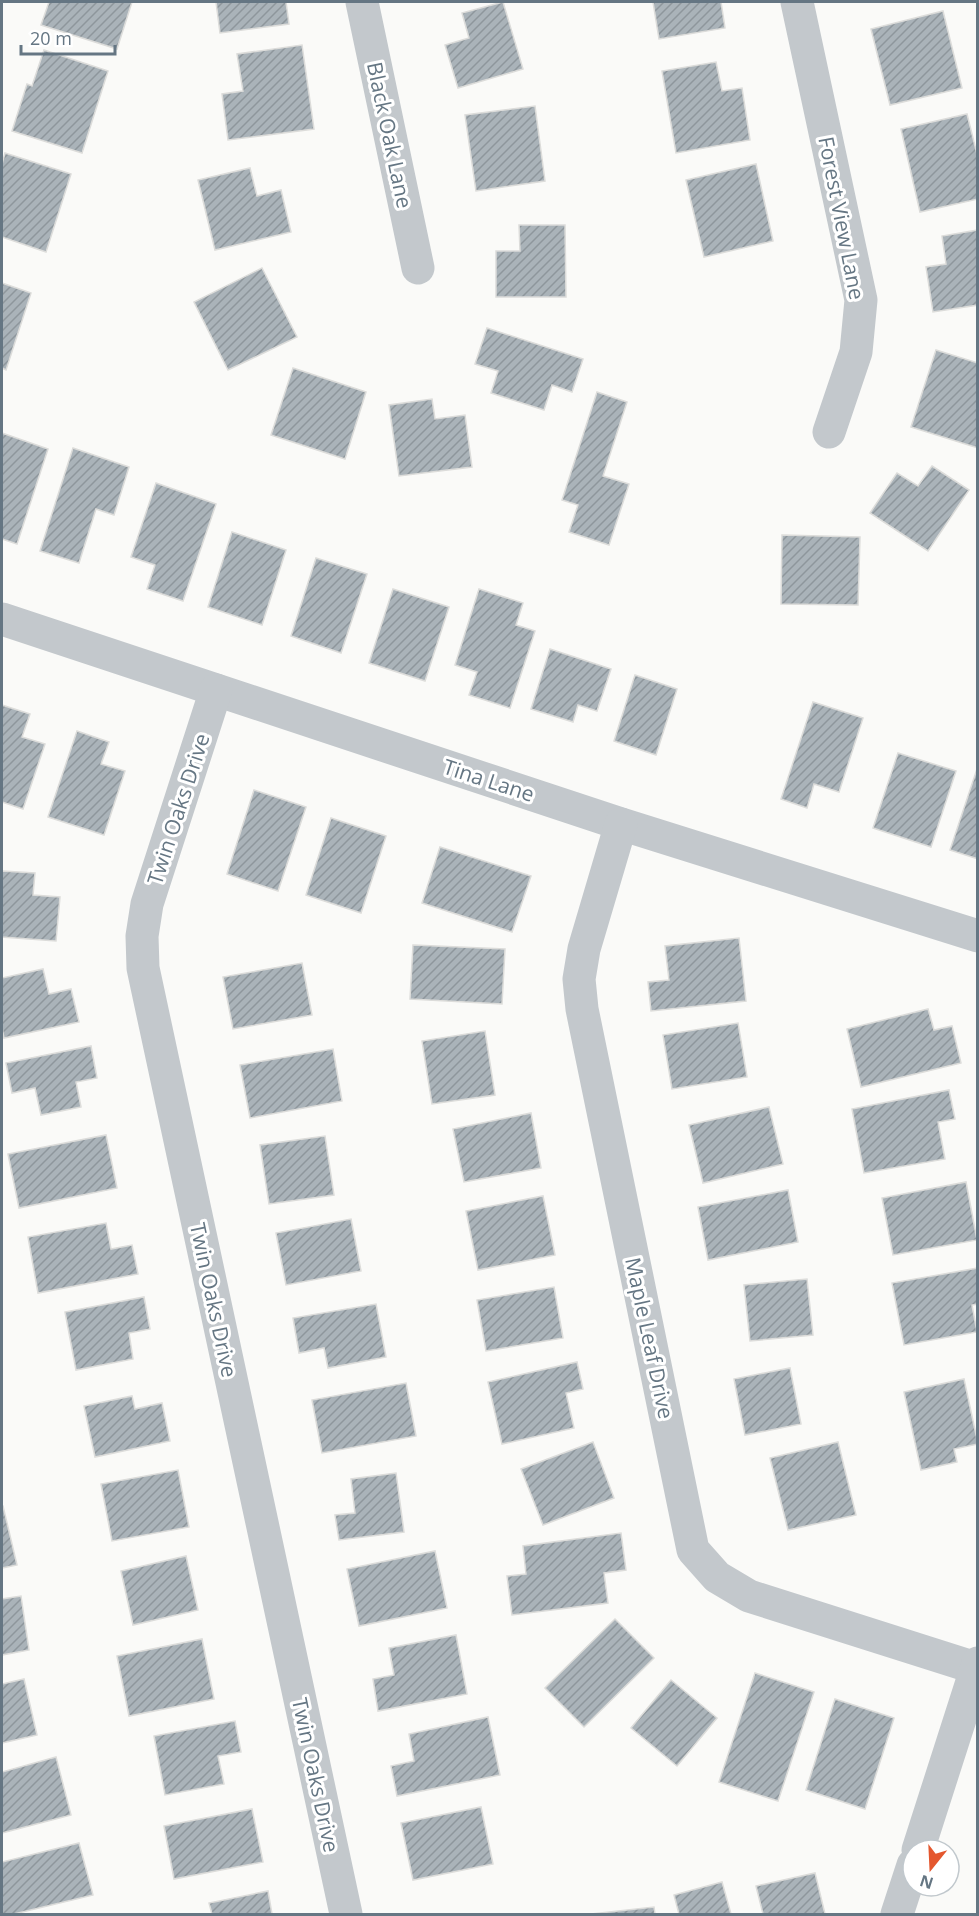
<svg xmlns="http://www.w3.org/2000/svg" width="979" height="1916" font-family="'Open Sans',sans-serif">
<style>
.building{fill:url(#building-hatch);stroke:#dcdcda;stroke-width:1.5}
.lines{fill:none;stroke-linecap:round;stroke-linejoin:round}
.minor{stroke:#c3c8cc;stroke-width:33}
.labels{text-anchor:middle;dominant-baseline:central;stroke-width:6;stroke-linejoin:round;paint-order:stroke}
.street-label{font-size:21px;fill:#657683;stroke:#fff}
</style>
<defs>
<pattern id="building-hatch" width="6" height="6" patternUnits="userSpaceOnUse" patternTransform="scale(1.5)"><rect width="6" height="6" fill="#aab3b9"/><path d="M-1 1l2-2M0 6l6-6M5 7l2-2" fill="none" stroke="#8e969c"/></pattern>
</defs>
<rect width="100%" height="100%" fill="#fafaf8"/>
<g class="building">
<polygon points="49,2 132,2 117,49 41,25"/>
<polygon points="216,2 286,2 289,24 220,33"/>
<polygon points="503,2 523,69 458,88 445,45 469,38 462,13"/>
<polygon points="653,2 721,2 725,28 659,39"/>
<polygon points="943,11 962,88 890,105 871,29"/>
<polygon points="302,45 314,129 228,140 222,94 243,91 237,54"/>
<polygon points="44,50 108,71 82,153 12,131 27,84 32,86"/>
<polygon points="716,62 722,91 742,88 750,140 676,153 662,71"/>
<polygon points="535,106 545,181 476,191 465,115"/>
<polygon points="967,114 978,158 978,199 920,212 901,129"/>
<polygon points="5,153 71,174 46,252 2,237 2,164"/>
<polygon points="756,164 773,241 704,257 686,180"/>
<polygon points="250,168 257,196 281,190 291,232 215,250 198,180"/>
<polygon points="519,225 565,225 566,297 496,297 496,251 520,251"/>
<polygon points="978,230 978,305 933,312 926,267 946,264 942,236"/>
<polygon points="262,268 297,337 228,370 194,302"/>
<polygon points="2,283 31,293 6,370 2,368"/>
<polygon points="487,328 583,359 572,392 552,385 544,410 491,393 498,371 475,364"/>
<polygon points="936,350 978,363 978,448 911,427"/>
<polygon points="293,368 366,392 345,459 271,435"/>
<polygon points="597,392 627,402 603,476 629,484 609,545 569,532 578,505 562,500"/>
<polygon points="432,399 435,419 465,415 472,467 399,476 389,405"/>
<polygon points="2,433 48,449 17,544 2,539"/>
<polygon points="73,448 129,467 114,515 96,509 79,563 40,551"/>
<polygon points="932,466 969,490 928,551 870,513 897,473 918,486"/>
<polygon points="156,483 216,504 183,601 147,589 155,565 131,557"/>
<polygon points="232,532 286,550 262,625 208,607"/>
<polygon points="782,535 860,537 858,605 781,604"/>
<polygon points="316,558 367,574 341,653 291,636"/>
<polygon points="393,589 449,607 425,681 369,663"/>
<polygon points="479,589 523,603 516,625 535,631 510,708 469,695 477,672 455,665"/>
<polygon points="550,649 611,669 597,711 578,705 573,722 531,709"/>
<polygon points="635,675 677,689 656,755 614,741"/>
<polygon points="813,702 863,718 839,792 814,784 807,808 781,799"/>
<polygon points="2,705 30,714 22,737 45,744 23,809 2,802"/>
<polygon points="77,731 109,742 101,764 125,771 104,835 48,817"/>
<polygon points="898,753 956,771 931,847 873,828"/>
<polygon points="978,766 978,859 950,850"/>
<polygon points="254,790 306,807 278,891 227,874"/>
<polygon points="331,818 386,836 361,913 306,895"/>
<polygon points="440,847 531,876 512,932 422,903"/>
<polygon points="2,871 35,873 33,895 60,897 56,941 2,937"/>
<polygon points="739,938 746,1001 651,1011 648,982 669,980 665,946"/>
<polygon points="413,945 505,949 502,1004 410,999"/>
<polygon points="302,963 312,1015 233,1029 223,977"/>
<polygon points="43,969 49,994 71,989 79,1022 4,1038 2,1028 2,978"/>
<polygon points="928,1009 934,1030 952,1026 961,1063 861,1087 847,1029"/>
<polygon points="738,1023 747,1077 672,1089 663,1035"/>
<polygon points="485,1031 495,1095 432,1104 422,1041"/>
<polygon points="91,1046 97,1078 76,1082 81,1107 41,1115 35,1088 12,1093 6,1063"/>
<polygon points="333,1049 342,1101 250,1118 240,1065"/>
<polygon points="949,1090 955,1119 938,1122 945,1159 864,1173 852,1109"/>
<polygon points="769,1107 783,1164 703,1183 689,1125"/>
<polygon points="531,1113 541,1168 464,1182 453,1129"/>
<polygon points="106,1135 117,1188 19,1208 8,1154"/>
<polygon points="325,1136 334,1195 269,1204 260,1145"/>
<polygon points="966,1182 977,1240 893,1255 882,1198"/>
<polygon points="788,1190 798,1242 708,1260 698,1207"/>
<polygon points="543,1196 555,1255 478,1270 466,1211"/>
<polygon points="351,1219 361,1271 286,1285 276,1233"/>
<polygon points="106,1223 111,1249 132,1245 138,1274 38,1293 28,1237"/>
<polygon points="978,1268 978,1304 972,1305 977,1332 904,1345 892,1283"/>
<polygon points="807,1279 813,1335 750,1341 744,1285"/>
<polygon points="554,1287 563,1338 486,1351 477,1300"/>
<polygon points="144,1297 150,1329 129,1333 133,1359 76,1370 65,1312"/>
<polygon points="376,1304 386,1357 328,1368 324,1348 299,1353 293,1318"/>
<polygon points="577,1362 583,1389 566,1393 574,1428 502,1444 488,1382"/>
<polygon points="790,1368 801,1424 745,1435 734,1379"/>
<polygon points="964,1379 978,1444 954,1449 957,1462 921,1470 904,1392"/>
<polygon points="406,1383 416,1436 322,1453 312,1400"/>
<polygon points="132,1396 135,1409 162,1403 170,1441 95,1457 84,1406"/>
<polygon points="593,1442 614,1498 543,1525 521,1469"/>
<polygon points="838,1442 856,1515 788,1530 770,1458"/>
<polygon points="178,1470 189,1527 112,1541 101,1484"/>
<polygon points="396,1473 404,1532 339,1540 335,1515 355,1513 351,1479"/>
<polygon points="2,1506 3,1506 17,1565 2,1568"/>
<polygon points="621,1533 626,1570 604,1573 608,1603 512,1615 507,1576 526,1574 523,1546"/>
<polygon points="435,1551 447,1608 359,1626 347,1569"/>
<polygon points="186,1556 198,1610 133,1625 121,1571"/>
<polygon points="21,1596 29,1650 2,1655 2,1599"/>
<polygon points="615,1619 654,1658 584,1727 545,1688"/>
<polygon points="456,1635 467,1694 378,1711 373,1679 394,1675 389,1648"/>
<polygon points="202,1639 214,1699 129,1716 117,1656"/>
<polygon points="755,1673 814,1692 778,1801 719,1782"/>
<polygon points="24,1679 37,1735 2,1743 2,1684"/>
<polygon points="671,1680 717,1718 677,1766 631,1728"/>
<polygon points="835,1699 894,1718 865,1809 806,1790"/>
<polygon points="488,1717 500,1775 397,1796 391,1766 414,1761 409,1734"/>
<polygon points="235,1721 241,1752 218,1756 224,1784 165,1795 154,1736"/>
<polygon points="56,1757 71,1815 2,1833 2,1772"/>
<polygon points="481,1807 493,1864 413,1880 401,1823"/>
<polygon points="252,1809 263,1862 174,1879 164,1826"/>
<polygon points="79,1843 93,1895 14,1914 2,1914 2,1862"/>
<polygon points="815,1873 825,1914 763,1914 756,1886"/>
<polygon points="722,1882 731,1914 679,1914 674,1895"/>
<polygon points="268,1891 272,1914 212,1914 209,1903"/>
<polygon points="654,1907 655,1914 591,1914"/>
</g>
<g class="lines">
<g class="minor">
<polyline points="362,2 418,268"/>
<polyline points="797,2 861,300 856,352 829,432"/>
<polyline points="2,619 621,824 978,936"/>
<polyline points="216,690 147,904 142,936 143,968 346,1914"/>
<polyline points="621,824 584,949 579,979 582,1009 693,1550 717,1577 749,1596 976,1668"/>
<polyline points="918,1850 978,1663"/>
<polyline points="897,1914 913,1865"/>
</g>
</g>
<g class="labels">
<g class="street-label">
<text transform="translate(390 135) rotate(78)">Black Oak Lane</text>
<text transform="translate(842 218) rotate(79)">Forest View Lane</text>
<text transform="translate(489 780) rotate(18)">Tina Lane</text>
<text transform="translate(178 809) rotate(-72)">Twin Oaks Drive</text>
<text transform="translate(214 1300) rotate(78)">Twin Oaks Drive</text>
<text transform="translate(650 1338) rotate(78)">Maple Leaf Drive</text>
<text transform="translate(316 1775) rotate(78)">Twin Oaks Drive</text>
</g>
</g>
<rect width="979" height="1916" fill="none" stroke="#657683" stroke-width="6"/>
<g transform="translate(931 1868) rotate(198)"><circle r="28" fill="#ffffff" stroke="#c1c8cd" stroke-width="1.5"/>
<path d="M0-4.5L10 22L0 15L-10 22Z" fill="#e4572e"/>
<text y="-9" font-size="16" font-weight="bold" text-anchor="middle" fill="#657683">N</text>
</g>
<path d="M21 45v9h94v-9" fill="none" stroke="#657683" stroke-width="3"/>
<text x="30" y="45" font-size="18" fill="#657683" stroke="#ffffff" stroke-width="4.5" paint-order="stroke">20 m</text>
</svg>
